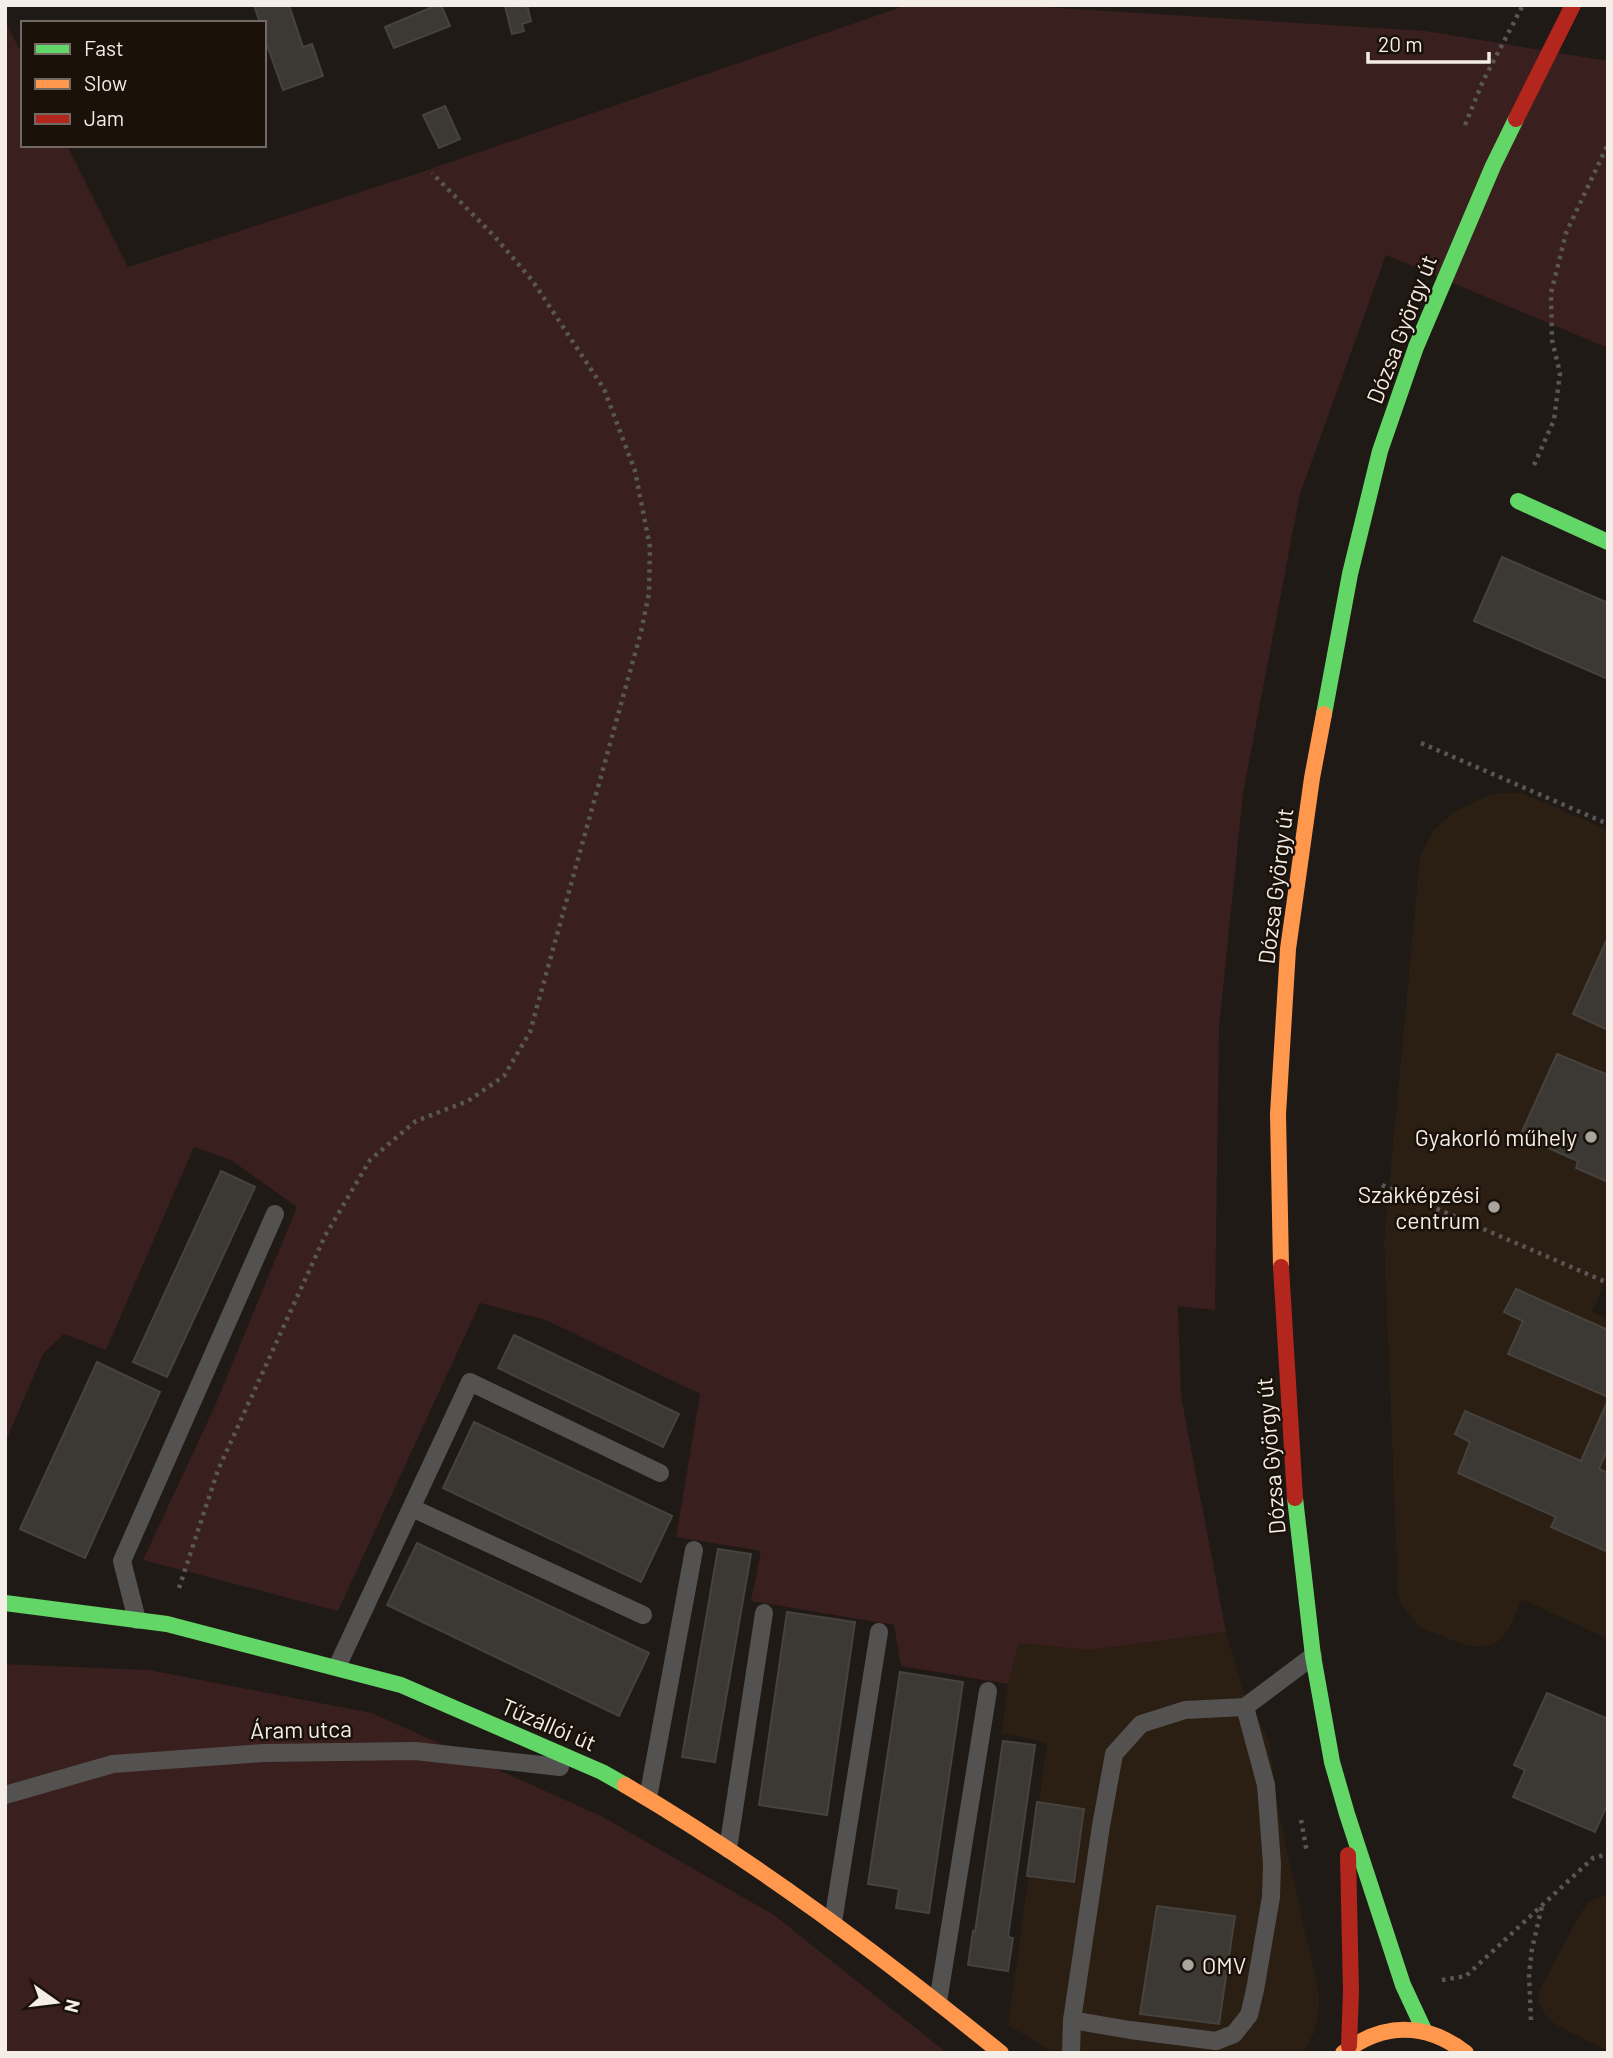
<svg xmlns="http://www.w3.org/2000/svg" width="1613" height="2058" font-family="Barlow,sans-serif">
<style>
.built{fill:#2b1e12}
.green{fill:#391f1e}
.building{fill:#3c3834;stroke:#46423d;stroke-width:2}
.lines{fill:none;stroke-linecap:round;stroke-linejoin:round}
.path{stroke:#595655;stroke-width:4.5;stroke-dasharray:3.5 5;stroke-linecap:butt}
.lane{stroke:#545250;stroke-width:18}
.fast{stroke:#63d668;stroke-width:16}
.slow{stroke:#ff974d;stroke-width:16}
.jam{stroke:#b3261e;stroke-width:16}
.poi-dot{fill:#aaa49e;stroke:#1a1109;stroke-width:2.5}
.labels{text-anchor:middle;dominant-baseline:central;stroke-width:5;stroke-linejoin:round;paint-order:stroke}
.street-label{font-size:23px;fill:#f5eee8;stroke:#1a1109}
.poi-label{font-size:23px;fill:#f5eee8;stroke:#1a1109;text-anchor:end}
</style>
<rect width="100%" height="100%" fill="#1f1a15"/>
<g class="built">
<polygon points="1501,793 1522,793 1608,830 1608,1276 1592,1312 1608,1319 1608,1639 1522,1599 1509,1629 1502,1638 1496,1643 1481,1647 1465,1645 1420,1628 1401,1604 1398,1594 1384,1241 1420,856 1433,831 1453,812 1487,796"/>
<polygon points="1226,1632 1242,1687 1269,1741 1278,1810 1319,1994 1318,2013 1315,2031 1303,2053 1054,2053 1008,2025 1047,1743 1002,1733 1008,1684 1019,1643 1090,1650"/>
<polygon points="1603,1896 1608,1896 1608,2051 1556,2025 1546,2016 1539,2003 1539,1991 1580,1914 1588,1902"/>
</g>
<g class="green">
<polygon points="907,5 1011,5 1426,31 1608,61 1608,348 1386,255 1300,494 1243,793 1219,1028 1215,1310 1178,1306 1181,1396 1226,1632 1090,1650 1019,1643 1008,1684 901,1666 894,1625 751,1601 761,1551 676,1537 700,1394 546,1320 480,1303 338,1611 143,1560 214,1408 297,1207 231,1160 194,1147 106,1350 64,1334 43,1354 5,1443 5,21 23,56 23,145 67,145 128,267 413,175"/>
<polygon points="5,1664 149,1670 372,1713 603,1817 774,1915 947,2053 5,2053"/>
</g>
<g class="building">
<polygon points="254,5 289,5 303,47 312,44 323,76 283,90 264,36 264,23 260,23"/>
<polygon points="437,5 441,5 450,26 394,48 385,27"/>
<polygon points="509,5 527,5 531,21 522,24 524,31 512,34 505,6"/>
<polygon points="445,106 460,139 439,148 423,115"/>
<polygon points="1502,557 1608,603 1608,679 1474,621"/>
<polygon points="1608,937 1608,1030 1573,1014"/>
<polygon points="1557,1054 1608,1075 1608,1182 1576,1168 1578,1161 1520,1136"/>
<polygon points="221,1171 255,1187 167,1377 133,1362"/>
<polygon points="1516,1289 1608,1330 1608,1397 1508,1354 1523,1321 1504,1312"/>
<polygon points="514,1335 679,1414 663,1447 498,1368"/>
<polygon points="97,1362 160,1392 85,1558 20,1529"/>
<polygon points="1608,1400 1608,1448 1599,1469 1608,1473 1608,1552 1551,1527 1556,1517 1458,1473 1470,1442 1455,1434 1465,1411 1581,1461"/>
<polygon points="474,1422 672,1516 641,1582 443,1488"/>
<polygon points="417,1543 649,1653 619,1716 387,1605"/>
<polygon points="718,1549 751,1554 715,1762 682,1757"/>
<polygon points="787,1612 855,1622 827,1815 759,1805"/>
<polygon points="900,1672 963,1682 929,1913 896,1908 899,1889 868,1884"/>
<polygon points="1547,1693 1608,1719 1608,1803 1595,1832 1513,1797 1525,1770 1514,1765"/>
<polygon points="1003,1741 1035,1745 1008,1937 1013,1938 1008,1971 968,1965 973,1931 975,1932"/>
<polygon points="1037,1802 1084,1809 1074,1882 1027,1876"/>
<polygon points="1157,1906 1235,1916 1219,2024 1140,2014"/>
</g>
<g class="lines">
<g class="path">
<polyline points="1465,125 1483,81 1523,5"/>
<polyline points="1534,465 1554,420 1560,373 1552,340 1551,293 1566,233 1608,144"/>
<polyline points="1421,743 1608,824"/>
<polyline points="1382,1185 1608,1283"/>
<polyline points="179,1588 218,1470 325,1236 370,1160 416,1121 468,1101 504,1076 530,1032 641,632 649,593 650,547 635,471 604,389 532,280 495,237 432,173"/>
<polyline points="1301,1820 1307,1853"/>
<polyline points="1442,1980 1466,1976 1593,1858 1608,1854"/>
<polyline points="1531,2020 1529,1974 1532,1949 1542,1906"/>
</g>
<g class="lane">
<polyline points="412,1508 643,1615"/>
<polyline points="137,1620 122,1561 275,1214"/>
<polyline points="337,1667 470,1382 660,1473"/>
<polyline points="5,1795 113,1764 264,1753 415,1751 560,1767"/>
<polyline points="648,1798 694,1550"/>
<polyline points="728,1849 764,1613"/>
<polyline points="833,1922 879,1632"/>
<polyline points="938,2002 988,1691"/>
<polyline points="1072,2020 1130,2030 1216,2041 1234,2034 1249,2015 1255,1990 1271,1897 1272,1864 1266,1785 1245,1707"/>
<polyline points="1071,2053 1072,2020 1101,1826 1114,1754 1141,1724 1185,1710 1245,1707 1313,1656"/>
</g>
<g class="fast">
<polyline points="1518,501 1608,542"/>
<polyline points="1324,714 1350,574 1380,451 1416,347 1493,166 1516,119"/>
<polyline points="1295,1498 1313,1656 1332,1762 1347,1814 1403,1985 1424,2030"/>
<polyline points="5,1603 167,1624 401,1685 602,1772 625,1785"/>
</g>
<g class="slow">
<polyline points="1281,1267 1278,1114 1288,949 1312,778 1324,714"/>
<path d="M625,1785C758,1863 881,1956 1001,2053"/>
<path d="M1343,2053C1383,2022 1426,2022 1466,2053"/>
</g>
<g class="jam">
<polyline points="1516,119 1573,5"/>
<polyline points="1281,1267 1295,1498"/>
<polyline points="1348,1855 1351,1991 1349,2046"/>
</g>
</g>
<g class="poi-dot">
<circle cx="1591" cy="1137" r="7"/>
<circle cx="1494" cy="1207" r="7"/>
<circle cx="1188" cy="1965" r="7"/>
</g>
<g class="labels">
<g class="street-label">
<text transform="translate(1401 329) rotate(-69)">Dózsa György út</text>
<text transform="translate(1275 886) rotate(-83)">Dózsa György út</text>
<text transform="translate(1270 1456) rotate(-95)">Dózsa György út</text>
<text transform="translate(549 1724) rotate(23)">Tűzállói út</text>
<text transform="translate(301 1729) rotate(-1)">Áram utca</text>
</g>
<g class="poi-label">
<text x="1577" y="1137">Gyakorló műhely</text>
<text x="1480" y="1194">Szakképzési<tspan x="1480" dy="26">centrum</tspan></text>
<text x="1202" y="1965" text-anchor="start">OMV</text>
</g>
</g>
<rect width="1613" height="2058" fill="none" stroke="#f5eee8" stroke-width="14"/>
<rect x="21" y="21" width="245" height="126" fill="#1a1109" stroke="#726962" stroke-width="2"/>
<rect x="35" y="44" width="35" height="10" fill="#63d668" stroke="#726962" stroke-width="2"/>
<text x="84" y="56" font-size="21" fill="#f5eee8">Fast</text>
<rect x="35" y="79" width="35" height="10" fill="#ff974d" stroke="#726962" stroke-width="2"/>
<text x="84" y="91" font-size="21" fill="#f5eee8">Slow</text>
<rect x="35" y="114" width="35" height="10" fill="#b3261e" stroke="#726962" stroke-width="2"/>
<text x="84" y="126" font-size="21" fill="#f5eee8">Jam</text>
<g transform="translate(56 2002) rotate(104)" stroke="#1a1109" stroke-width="5" paint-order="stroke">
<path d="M0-5L12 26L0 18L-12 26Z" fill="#f5eee8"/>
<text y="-10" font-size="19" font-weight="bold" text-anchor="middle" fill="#f5eee8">N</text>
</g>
<path d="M1368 52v10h121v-10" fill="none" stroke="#f5eee8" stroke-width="3.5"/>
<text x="1378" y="52" font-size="21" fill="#f5eee8" stroke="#1a1109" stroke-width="5" paint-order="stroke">20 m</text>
</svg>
